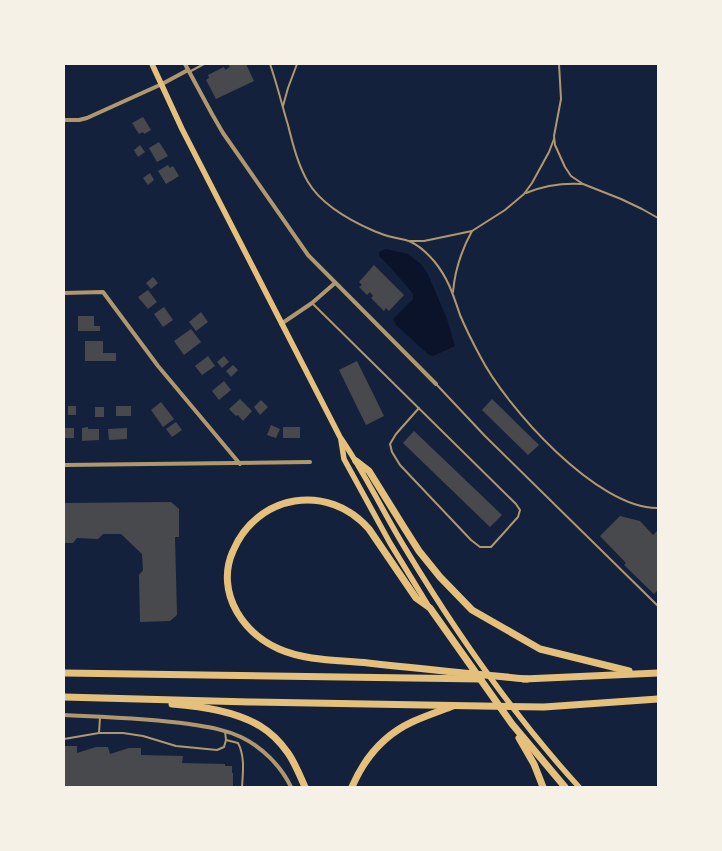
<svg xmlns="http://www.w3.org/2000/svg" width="722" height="851" font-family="Signika,sans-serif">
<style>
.water{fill:#0b132b}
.building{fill:#48494c}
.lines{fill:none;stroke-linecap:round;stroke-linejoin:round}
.service{stroke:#b1986c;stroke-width:2}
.minor{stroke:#b1986c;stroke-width:4}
.secondary{stroke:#e5c07b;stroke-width:5.5}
.trunk{stroke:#e5c07b;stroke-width:7}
</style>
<rect width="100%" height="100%" fill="#14213d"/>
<polygon class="water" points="386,249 408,254 421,264 428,274 447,319 455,346 433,356 429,355 396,325 393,319 413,299 413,294 391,268 379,256 379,252"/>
<g class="building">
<polygon points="228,64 246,64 254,81 216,99 206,80 209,78 208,75 224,67 225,70 230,67"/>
<polygon points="143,117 151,130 144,134 143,132 139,134 132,123"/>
<polygon points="159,142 168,156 157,162 149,148"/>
<polygon points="140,145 145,152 138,157 134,150"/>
<polygon points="168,165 170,168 173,166 179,176 166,184 158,171"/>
<polygon points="150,173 154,180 148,185 143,178"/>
<polygon points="374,265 404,295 389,311 386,308 384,311 371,298 373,296 370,292 367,295 359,287 362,285 359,282"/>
<polygon points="153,277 158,283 151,289 146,283"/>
<polygon points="148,290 157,302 148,309 138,297"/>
<polygon points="164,307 173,320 163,327 154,314"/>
<polygon points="201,312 208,322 196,331 189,322"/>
<polygon points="78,316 94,316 94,326 100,326 100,331 78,331"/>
<polygon points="191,329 201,342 184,355 174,341"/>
<polygon points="85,341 103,341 103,353 116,353 116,361 85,361"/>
<polygon points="208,356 215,366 202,375 195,366"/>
<polygon points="224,356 229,362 222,368 217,362"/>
<polygon points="357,361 384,416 366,425 339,370"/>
<polygon points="233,365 238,370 231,377 226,371"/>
<polygon points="224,381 231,390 219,400 212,391"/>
<polygon points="240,399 252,411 243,421 238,415 236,416 229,409"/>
<polygon points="492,399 539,445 528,455 482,410"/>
<polygon points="261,400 268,407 260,415 254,407"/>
<polygon points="161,402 174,419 163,427 151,410"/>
<rect x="68" y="406" width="8" height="9"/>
<rect x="116" y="406" width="15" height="10"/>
<rect x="95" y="407" width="9" height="10"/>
<polygon points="176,422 182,430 172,437 166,429"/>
<polygon points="271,425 280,429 276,438 267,435"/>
<polygon points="88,427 88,429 99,429 99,440 82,441 82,428"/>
<rect x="283" y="427" width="17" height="11"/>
<rect x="64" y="428" width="10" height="10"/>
<polygon points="127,428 127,439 109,440 108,429"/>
<polygon points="414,431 502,515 490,527 403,443"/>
<polygon points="171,502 179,509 179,537 175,537 177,615 170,621 140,622 139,575 143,570 142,554 121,534 103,534 98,539 77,538 73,543 64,543 64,503"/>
<polygon points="620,516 640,521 653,535 658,530 658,590 654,594 624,565 626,563 600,536"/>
<polygon points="64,746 77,746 77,753 96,747 108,747 110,754 129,748 141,748 141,755 183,756 182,763 225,764 225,766 232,766 232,773 233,773 233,787 64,787"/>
</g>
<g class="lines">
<g class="service">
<path d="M270,64C277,84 282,105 288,125C293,145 298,165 308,182C321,204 351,221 374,231C380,233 386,236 392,237C398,239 405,239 411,242C420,246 427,253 434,261C448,278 453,294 460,315C466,329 473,343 480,356C506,407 597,509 658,508"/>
<polyline points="559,64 561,99 554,136 555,145 565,167 571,176 583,184 621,199 642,209 658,218"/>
<polyline points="189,72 204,64"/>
<polyline points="283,106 288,88 297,64"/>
<path d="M526,193C543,186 564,183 582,184"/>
<polyline points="410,241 424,241 472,231 505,210 524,194 532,183 549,152 554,139"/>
<path d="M453,292C455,269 461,251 472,231"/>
<polyline points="312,303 516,504 520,510 518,517 491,547 480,547 471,540 400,465 392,452 390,444 396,434 419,408"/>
<polyline points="436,384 485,436 658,606"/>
<polyline points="99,733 100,717"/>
<polyline points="64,739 99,733 123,733 143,736 176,746 217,750 224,747 226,740 225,731"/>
<path d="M226,740L238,743C245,756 243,772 242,787"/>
</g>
<g class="minor">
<polyline points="185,64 212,114 223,133 308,255 436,384"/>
<polyline points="64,120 79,120 87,118 162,84 188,70"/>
<polyline points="64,293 103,292 158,366 240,464"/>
<polyline points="281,324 312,303 335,283"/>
<polyline points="64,465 310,462"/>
<path d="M64,715C106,717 147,718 189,724C207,727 224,729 241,737C262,747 281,766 291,787"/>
</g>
<g class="secondary">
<path d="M152,64L182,129L340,437C365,473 383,512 405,548C455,631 514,716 579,787"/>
<polyline points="341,440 344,459 390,543 429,607"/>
</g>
<g class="trunk">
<polyline points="356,461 369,471 405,529 419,551 440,577 472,610 540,649 629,671"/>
<polyline points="64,673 481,679"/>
<polyline points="524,679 658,673"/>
<path d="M527,679C474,674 421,669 368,663C339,660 306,661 279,649C261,641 247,629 237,612C226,593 224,571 233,551C257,494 328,482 369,529L416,598L430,608L512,724L565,787"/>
<polyline points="64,697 250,702 544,707 658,699"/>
<path d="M172,704C201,706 235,711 260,726C270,732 281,743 288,753C295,763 300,776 305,787"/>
<polyline points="519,738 534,764 543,787"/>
<path d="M352,787C364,759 384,735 412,722C425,716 440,711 453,706"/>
</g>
</g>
<rect width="722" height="851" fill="none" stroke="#f6f1e7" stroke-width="130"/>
</svg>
